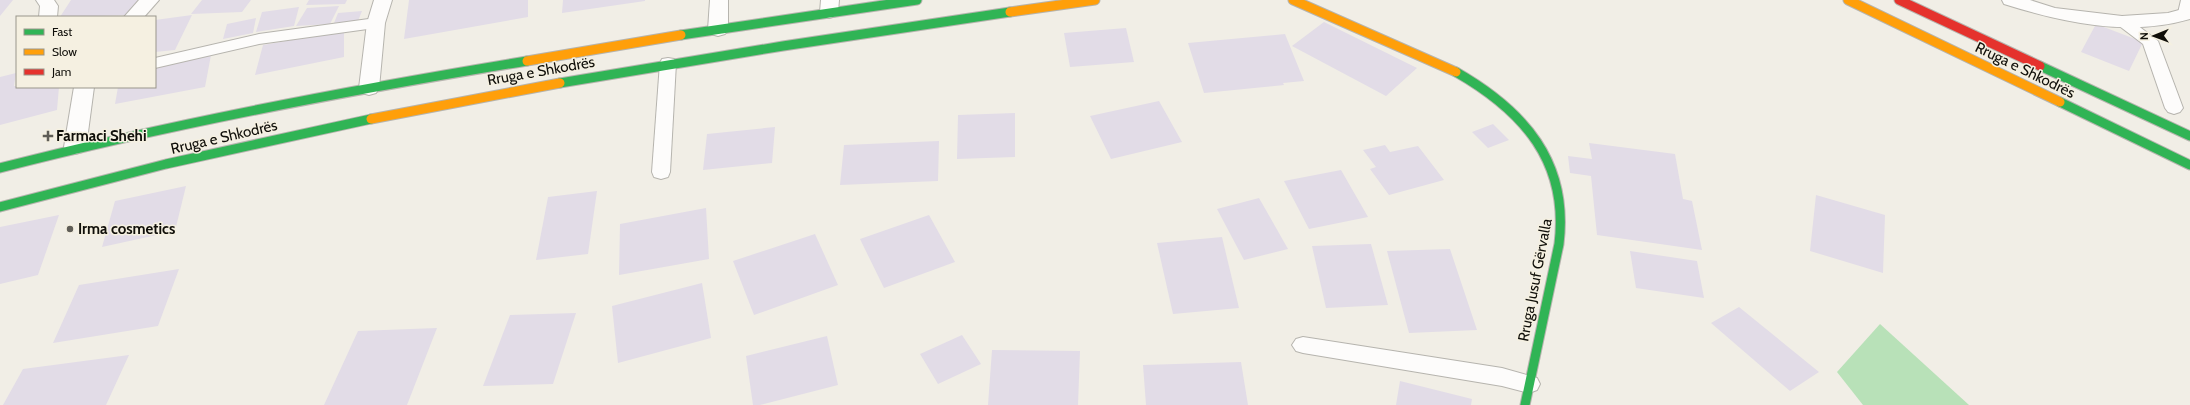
<svg xmlns="http://www.w3.org/2000/svg" width="2190" height="405" font-family="Cabin,sans-serif">
<style>
.green{fill:#b8e1b8}
.building{fill:#e2dce7}
.lines{fill:none;stroke-linecap:round;stroke-linejoin:round}
.lane-casing{stroke:#b6b4ae;stroke-width:2}
.street-casing{stroke:#b6b4ae;stroke-width:2}
.fast-casing{stroke:#b6b4ae;stroke-width:11}
.slow-casing{stroke:#b6b4ae;stroke-width:11}
.jam-casing{stroke:#b6b4ae;stroke-width:11}
.lane{fill:#fdfcfb;fill-rule:evenodd}
.street{fill:#fdfcfb;fill-rule:evenodd}
.fast{stroke:#30b455;stroke-width:9}
.slow{stroke:#ff9f0a;stroke-width:9}
.jam{stroke:#e5322d;stroke-width:9}
.poi-dot{fill:#5f5d57;stroke:#f5f0e1;stroke-width:1.5}
.labels{text-anchor:middle;dominant-baseline:central;stroke-width:3;stroke-linejoin:round;paint-order:stroke}
.street-label{font-size:15px;fill:#100f0a;stroke:#f5f0e1}
.poi-label{font-size:15px;font-weight:bold;fill:#100f0a;stroke:#f5f0e1;text-anchor:start}
</style>
<rect width="100%" height="100%" fill="#f1eee6"/>
<polygon class="green" points="1880,324 1969,405 1863,405 1837,372"/>
<g class="building">
<polygon points="0,0 13,0 0,16"/>
<polygon points="71,0 138,0 129,15 60,17"/>
<polygon points="202,0 251,0 242,12 191,14"/>
<polygon points="309,0 347,0 345,4 306,5"/>
<polygon points="409,0 528,0 528,17 404,39"/>
<polygon points="563,0 645,0 645,1 562,13"/>
<polygon points="339,6 330,24 296,26 307,8"/>
<polygon points="299,7 294,26 256,32 262,12"/>
<polygon points="362,11 358,21 334,23 338,13"/>
<polygon points="192,15 175,50 155,52 155,20"/>
<polygon points="256,18 253,33 223,39 227,24"/>
<polygon points="1324,22 1417,68 1386,96 1292,46"/>
<polygon points="2096,24 2143,42 2129,71 2081,52"/>
<polygon points="1126,28 1134,62 1070,67 1064,33"/>
<polygon points="344,31 344,57 255,75 263,45"/>
<polygon points="1285,34 1304,81 1283,83 1284,85 1204,93 1188,43"/>
<polygon points="211,55 205,87 115,104 118,87 155,87 155,68"/>
<polygon points="16,73 14,86 59,87 57,110 0,125 0,77"/>
<polygon points="1159,101 1182,142 1111,159 1090,116"/>
<polygon points="1015,113 1015,157 957,159 958,115"/>
<polygon points="1493,124 1509,140 1488,148 1472,132"/>
<polygon points="775,127 772,163 703,170 707,134"/>
<polygon points="939,141 938,181 840,185 844,145"/>
<polygon points="1589,143 1675,154 1683,199 1692,201 1702,250 1597,235 1591,176 1570,173 1568,156 1592,159"/>
<polygon points="1385,145 1390,152 1418,146 1444,180 1389,195 1370,169 1376,167 1363,150"/>
<polygon points="1341,170 1368,217 1309,229 1284,181"/>
<polygon points="186,186 175,231 102,247 115,201"/>
<polygon points="597,191 588,254 536,260 548,197"/>
<polygon points="1816,195 1885,215 1883,273 1810,251"/>
<polygon points="1259,198 1288,249 1244,260 1217,209"/>
<polygon points="706,208 709,259 619,275 620,224"/>
<polygon points="59,215 38,275 0,284 0,227"/>
<polygon points="929,215 955,262 884,288 860,239"/>
<polygon points="815,234 838,285 754,315 733,261"/>
<polygon points="1222,237 1239,308 1173,314 1157,243"/>
<polygon points="1371,244 1388,305 1326,308 1312,246"/>
<polygon points="1450,249 1477,330 1409,333 1387,251"/>
<polygon points="1630,251 1697,261 1704,298 1636,288"/>
<polygon points="179,269 158,326 53,343 79,285"/>
<polygon points="702,283 711,338 618,363 612,306"/>
<polygon points="1739,307 1819,372 1790,391 1711,323"/>
<polygon points="576,313 553,384 483,386 510,315"/>
<polygon points="437,328 407,405 324,405 358,331"/>
<polygon points="962,335 981,364 938,384 920,354"/>
<polygon points="827,336 838,385 760,405 753,405 746,356"/>
<polygon points="992,350 1080,351 1078,405 988,405"/>
<polygon points="129,355 106,405 3,405 23,369"/>
<polygon points="1241,362 1248,405 1146,405 1143,365"/>
<polygon points="1400,381 1472,399 1471,405 1396,405"/>
</g>
<g class="lines">
<defs>
<g id="lane">
<polygon points="2181,0 2190,0 2190,17 2180,16 2178,13"/>
<polygon points="2122,17 2128,18 2158,41 2183,108 2180,112 2174,114 2168,112 2165,108 2143,44 2114,22 2116,18"/>
<polygon points="376,18 382,19 384,23 382,27 259,44 155,68 155,58 259,34"/>
<polygon points="668,58 674,59 676,63 670,172 668,177 661,179 654,177 652,172 660,63 662,59"/>
<polygon points="1303,337 1502,368 1537,378 1540,384 1537,390 1529,393 1502,386 1303,353 1296,351 1292,345 1296,339"/>
</g>
<g id="street">
<polygon points="36,0 54,0 58,6 57,17 39,17 40,6"/>
<polygon points="139,0 159,0 144,17 124,17"/>
<polygon points="374,0 392,0 385,23 379,88 376,93 369,95 362,93 359,88 367,23"/>
<polygon points="710,0 728,0 728,30 725,34 718,36 711,34 708,30"/>
<polygon points="821,0 839,0 838,12 836,16 829,18 822,16 820,12"/>
<path d="M2002,0H2030L2055,8L2122,16L2168,13L2190,7V19C2129,37 2064,23 2004,4Z"/>
<polygon points="74,87 94,87 86,147 82,152 75,154 68,152 64,147"/>
</g>
<g id="fast">
<polyline points="681,35 917,0"/>
<polyline points="2040,66 2190,136"/>
<path d="M1456,72C1524,111 1569,162 1559,244L1525,405"/>
<polyline points="560,83 783,46 1010,12"/>
<polyline points="2060,102 2190,165"/>
<path d="M0,168C174,123 350,90 527,61"/>
<polyline points="0,207 166,164 371,119"/>
</g>
<g id="slow">
<polyline points="1293,0 1456,72"/>
<polyline points="1848,0 2060,102"/>
<polyline points="1010,12 1095,0"/>
<polyline points="527,61 681,35"/>
<polyline points="371,119 560,83"/>
</g>
<polyline id="jam" points="1899,0 2040,66"/>
</defs>
<use href="#lane" class="lane-casing"/>
<use href="#street" class="street-casing"/>
<use href="#fast" class="fast-casing"/>
<use href="#slow" class="slow-casing"/>
<use href="#jam" class="jam-casing"/>
<use href="#lane" class="lane"/>
<use href="#street" class="street"/>
<use href="#fast" class="fast"/>
<use href="#slow" class="slow"/>
<use href="#jam" class="jam"/>
</g>
<g class="poi-dot">
<path d="M46 130h4v4h4v4h-4v4h-4v-4h-4v-4h4z"/>
<circle cx="70" cy="229" r="4"/>
</g>
<g class="labels">
<g class="street-label">
<text transform="translate(2025 70) rotate(26)">Rruga e Shkodrës</text>
<text transform="translate(541 71) rotate(-10)">Rruga e Shkodrës</text>
<text transform="translate(224 137) rotate(-13)">Rruga e Shkodrës</text>
<text transform="translate(1535 280) rotate(-79)">Rruga Jusuf Gërvalla</text>
</g>
<g class="poi-label">
<text x="56" y="136">Farmaci Shehi</text>
<text x="78" y="229">Irma cosmetics</text>
</g>
</g>
<rect x="16" y="16" width="140" height="72" fill="#f5f0e1" stroke="#99968b"/>
<rect x="24" y="29" width="20" height="6" fill="#30b455" stroke="#99968b"/>
<text x="52" y="36" font-size="12" fill="#100f0a">Fast</text>
<rect x="24" y="49" width="20" height="6" fill="#ff9f0a" stroke="#99968b"/>
<text x="52" y="56" font-size="12" fill="#100f0a">Slow</text>
<rect x="24" y="69" width="20" height="6" fill="#e5322d" stroke="#99968b"/>
<text x="52" y="76" font-size="12" fill="#100f0a">Jam</text>
<g transform="translate(2154 36) rotate(269)" stroke="#f5f0e1" stroke-width="3" paint-order="stroke">
<path d="M0-3L7 15L0 10L-7 15Z" fill="#100f0a"/>
<text y="-6" font-size="11" font-weight="bold" text-anchor="middle" fill="#100f0a">N</text>
</g>
</svg>
